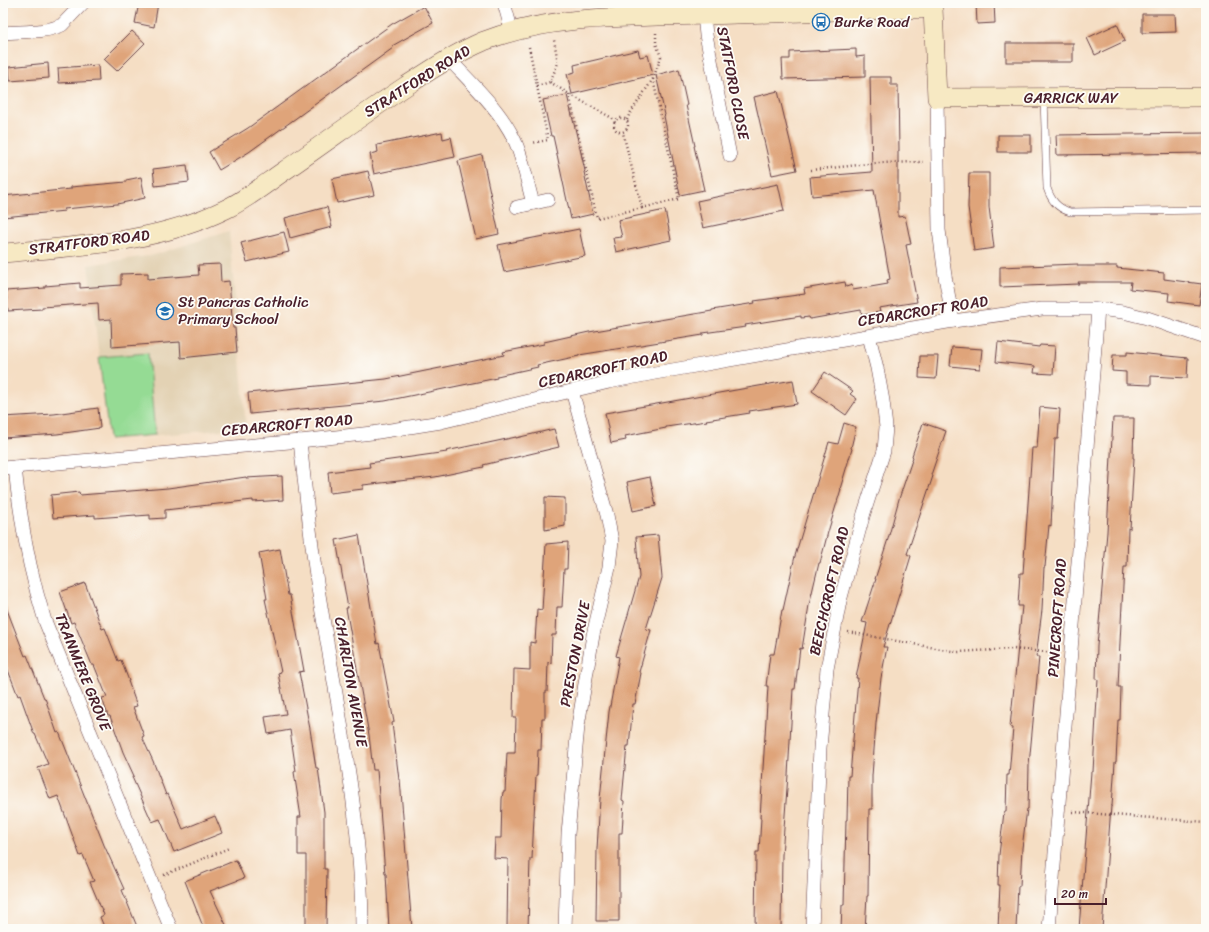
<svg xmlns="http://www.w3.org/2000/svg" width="1209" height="932" font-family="Sriracha,sans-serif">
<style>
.built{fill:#e3d2b4}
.green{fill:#95db94;stroke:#707d60}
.building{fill:#dfa47a}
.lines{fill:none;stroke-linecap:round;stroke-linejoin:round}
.lane-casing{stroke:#643c42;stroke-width:8}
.street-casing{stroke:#643c42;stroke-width:14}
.secondary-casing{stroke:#643c42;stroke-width:20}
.path{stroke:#643c42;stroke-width:2.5;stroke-dasharray:1 3;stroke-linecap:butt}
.lane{stroke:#fff;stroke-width:7}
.street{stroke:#fff;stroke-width:13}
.secondary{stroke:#f7e9c3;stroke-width:19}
.labels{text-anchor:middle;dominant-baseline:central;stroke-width:3.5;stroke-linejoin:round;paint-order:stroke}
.poi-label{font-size:15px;fill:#4a1f2b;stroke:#fdfcf7;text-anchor:start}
.street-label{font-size:15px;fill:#4a1f2b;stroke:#fdfcf7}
</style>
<rect width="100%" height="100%" fill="#fdfcf7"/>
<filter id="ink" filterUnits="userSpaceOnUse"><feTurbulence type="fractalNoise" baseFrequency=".025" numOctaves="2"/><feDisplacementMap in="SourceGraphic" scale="8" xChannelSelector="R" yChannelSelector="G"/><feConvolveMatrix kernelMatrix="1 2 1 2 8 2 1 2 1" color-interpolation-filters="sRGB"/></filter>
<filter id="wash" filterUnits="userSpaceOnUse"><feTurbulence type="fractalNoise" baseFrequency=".012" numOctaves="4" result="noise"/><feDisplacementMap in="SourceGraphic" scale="16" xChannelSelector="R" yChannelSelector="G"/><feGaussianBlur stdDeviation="0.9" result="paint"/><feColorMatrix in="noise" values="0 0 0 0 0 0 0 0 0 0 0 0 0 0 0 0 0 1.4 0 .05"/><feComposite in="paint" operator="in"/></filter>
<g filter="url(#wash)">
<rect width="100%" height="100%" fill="#f5dec4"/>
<polygon class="built" points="229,231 246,428 109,439 88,265 154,255"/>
<polygon class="green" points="148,353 155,435 109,439 99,357"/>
<g id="blocks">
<g class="building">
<polygon points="139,3 158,3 154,27 135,23"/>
<polygon points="976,3 994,3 995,23 977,24"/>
<polygon points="424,6 433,23 392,46 393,48 249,152 219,170 209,152 248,128 392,24"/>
<polygon points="1142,14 1175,14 1176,32 1142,33"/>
<polygon points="1117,24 1125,41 1095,55 1087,38"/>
<polygon points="132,31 145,43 117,71 104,59"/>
<rect x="1006" y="43" width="67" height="19"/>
<polygon points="856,49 856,57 865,56 865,77 783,79 782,59 790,59 790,52"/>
<polygon points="638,50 640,57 648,55 653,75 572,94 567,74 575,72 574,65"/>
<polygon points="48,63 49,78 10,81 9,67"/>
<polygon points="98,65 99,81 59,83 58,68"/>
<polygon points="679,69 687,105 686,105 695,146 694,146 704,190 680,195 664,116 665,115 656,75"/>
<polygon points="870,77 891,77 891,85 898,85 899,151 898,151 898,217 905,216 911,244 906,245 917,302 879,308 880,312 862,315 861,310 810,319 809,317 801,318 801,316 745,325 746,327 703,333 703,335 579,355 579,356 537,365 538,367 497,376 497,378 385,401 250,414 248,393 386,379 504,355 503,352 544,344 544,342 589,332 712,311 712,310 755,303 754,301 805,294 804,289 845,282 846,287 852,285 853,290 888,284 887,280 890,279 874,190 812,196 810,177 872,172"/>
<polygon points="778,91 797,170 772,175 754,97"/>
<polygon points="567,95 581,153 585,171 584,172 593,214 571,219 553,136 551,136 543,100"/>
<polygon points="442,132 443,139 451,137 455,157 374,174 370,154 378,152 377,145"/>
<polygon points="1206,133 1206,153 1057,155 1056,135"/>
<rect x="998" y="135" width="33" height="17"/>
<polygon points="482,155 499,234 476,239 458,161"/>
<polygon points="187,165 189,182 155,186 153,169"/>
<polygon points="368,171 374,195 337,203 332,179"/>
<polygon points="969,173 989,173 989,207 994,248 974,251 968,207"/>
<polygon points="141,177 145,198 117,204 64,209 65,211 3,217 3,196 71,189 71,187 126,182 126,180"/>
<polygon points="778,184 784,211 703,228 697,201"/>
<polygon points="327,207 332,227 290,238 285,218"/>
<polygon points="665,210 671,240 616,252 613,238 622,237 618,220"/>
<polygon points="579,229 585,256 504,272 498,245"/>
<polygon points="284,232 289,252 247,262 241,243"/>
<polygon points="220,264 221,282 229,281 233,328 235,328 237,352 181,358 180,342 112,347 111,319 99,320 98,303 42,307 42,309 8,311 6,291 45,288 45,286 80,283 80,288 121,285 121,274 148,273 148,279 199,275 198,265"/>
<polygon points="1078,264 1078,266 1117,266 1117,268 1164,273 1164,279 1202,284 1199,305 1168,301 1169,293 1130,289 1131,282 1078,282 1079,284 1000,287 1000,267"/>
<polygon points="998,342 1039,347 1040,345 1055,346 1053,374 1034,373 1035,366 996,362"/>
<polygon points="952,347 982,349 980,369 950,366"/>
<polygon points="1127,352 1188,358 1187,378 1151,376 1151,385 1126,384 1126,372 1112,371 1113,355 1127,355"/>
<polygon points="920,356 938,356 936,379 919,378"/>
<polygon points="825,372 853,391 850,394 857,399 846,415 812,391"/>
<polygon points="793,380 797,404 749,411 750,413 706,420 707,421 666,427 666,428 625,436 626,440 611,443 605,413"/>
<polygon points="1040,407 1060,409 1058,439 1055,439 1051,526 1049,525 1045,567 1044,567 1042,610 1036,657 1039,657 1029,765 1028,809 1027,809 1022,848 1020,886 1018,886 1016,929 998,929 1000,885 998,885 999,855 1004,812 1006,812 1007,775 1009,775 1013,728 1010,727 1022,606 1018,606 1020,573 1023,573 1032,448 1037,448"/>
<polygon points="98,408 100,428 57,434 3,438 3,417 54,414"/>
<polygon points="1113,418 1134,418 1133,458 1134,458 1130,529 1128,528 1127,567 1124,567 1120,642 1118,687 1121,687 1120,720 1118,720 1116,762 1115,762 1112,806 1111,806 1102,929 1079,929 1091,772 1093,772 1098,679 1096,679 1097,646 1107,532"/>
<polygon points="844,423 856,427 851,448 852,449 840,489 841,489 828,532 820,563 819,563 809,605 802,649 800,648 795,689 793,689 788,775 782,855 781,929 755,929 756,852 759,852 761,818 760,818 768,686 766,686 770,654 774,654 782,610 783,610 795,556 829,442 838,444"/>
<polygon points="923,423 946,431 931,475 933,476 907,554 911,556 883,647 887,647 881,678 876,723 872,776 872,809 869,809 868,896 867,896 865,929 841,929 842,905 844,905 846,820 847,820 848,776 850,776 858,678 856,678 867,623 862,622 876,579 875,579 888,539 899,499 913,457 912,456"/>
<polygon points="554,429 559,447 483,465 484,467 435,477 363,485 363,489 330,493 328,472 370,467 369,463 447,452 446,451 479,444 479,445 516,437 516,438"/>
<polygon points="282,476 283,500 253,502 253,500 165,510 165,518 150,519 150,515 136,516 136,515 95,518 95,515 53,518 51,495 79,492 80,495 168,488 246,477 246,478"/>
<polygon points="650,477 656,506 633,511 627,482"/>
<polygon points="545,497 565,498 565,526 545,530"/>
<polygon points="359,535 377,644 379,643 394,722 392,723 399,780 400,779 412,929 389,929 386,874 385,874 377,770 373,770 369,735 346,608 348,608 336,540"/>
<polygon points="658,535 662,578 646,629 651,630 639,672 641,673 635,704 633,704 629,746 627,746 622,800 624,801 622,833 619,833 619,921 596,921 597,849 600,799 609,712 619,657 616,656 639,577 636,537"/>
<polygon points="568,542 567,569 564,569 562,607 557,607 556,635 552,635 551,663 548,662 547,692 545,692 545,718 542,718 541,750 538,750 537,775 536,775 532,859 530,859 528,929 507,929 508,859 494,858 495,838 501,838 502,799 503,792 505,792 507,753 515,753 516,718 513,718 514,669 530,670 530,642 535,643 537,609 542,610 546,544"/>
<polygon points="280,549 288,595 290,595 304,671 299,672 310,729 316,768 318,768 324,812 324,869 327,869 326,929 306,929 306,855 298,855 298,817 301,817 294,772 296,771 290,730 268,734 265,717 286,714 278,673 281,672 265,599 267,599 259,553"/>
<polygon points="85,583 102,629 105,628 118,661 121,660 129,681 128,681 137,706 133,707 144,736 142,737 153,761 166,795 168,794 183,829 215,816 222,833 174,852 160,819 152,822 132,777 134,776 123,752 110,716 108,716 102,698 107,697 94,665 92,665 74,622 71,623 60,592"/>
<polygon points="3,602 4,602 25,656 27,655 44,698 45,698 57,733 59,732 65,747 104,845 124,889 122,890 138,929 105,929 100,917 104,915 90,882 94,881 83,855 80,856 58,796 50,799 38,768 48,764 35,734 34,734 20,695 18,696 3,657"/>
<polygon points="236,860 244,878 210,891 228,929 204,929 185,881"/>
</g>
</g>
</g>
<g filter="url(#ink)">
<use href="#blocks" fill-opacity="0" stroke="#643c42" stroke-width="1"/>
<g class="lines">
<defs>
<path id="lane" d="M1044,98L1047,188C1051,200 1057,208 1070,212L1206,210"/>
<g id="street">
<polyline points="504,3 512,32"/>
<polyline points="704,15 706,35 730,156"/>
<path d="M3,33C22,31 45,33 62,25L83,3"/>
<path d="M448,58C471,83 499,108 514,139C523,157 527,183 533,203"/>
<polyline points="937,98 939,230 945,276 953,321"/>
<polyline points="517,207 548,200"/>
<path d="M300,441C305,488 310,535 317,582C335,697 362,812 362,929"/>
<path d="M15,467C20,520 29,570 45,621L171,929"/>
<polyline points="3,468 300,441 372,433 441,422 609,382 655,373 953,321 1042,309 1098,309 1123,312 1147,318 1206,338"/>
<polyline points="565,929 568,834 578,726 593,635 609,567 612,541 607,515 572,391"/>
<polyline points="812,929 820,748 827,669 840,601 864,513 884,451 886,427 883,401 877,368 869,336"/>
<polyline points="1049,929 1098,309"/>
</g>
<path id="secondary" d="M3,253C78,246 157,243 226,209C247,199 265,184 284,171C325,143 365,113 406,86C432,69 456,53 484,41C553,14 632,17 705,15C781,13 857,10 933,8L937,98L1206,97"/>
</defs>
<use href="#lane" class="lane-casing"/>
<use href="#street" class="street-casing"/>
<use href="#secondary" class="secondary-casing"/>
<g class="path">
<polyline points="529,47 548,140 532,143"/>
<polyline points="550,82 569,94 612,118 615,122"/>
<polyline points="537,86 550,82 558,63 554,40"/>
<polyline points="569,94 597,218 642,208 623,133"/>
<circle cx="621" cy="125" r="7"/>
<polyline points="627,120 629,115 653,79 661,57 656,43 656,33"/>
<polyline points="811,170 878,163 923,162"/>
<polyline points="642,208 679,199 653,79"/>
<polyline points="848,632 957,652 1013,649 1056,653"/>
<polyline points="1073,812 1206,822"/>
<polyline points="164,875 229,848"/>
</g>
<use href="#lane" class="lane"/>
<use href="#street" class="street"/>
<use href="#secondary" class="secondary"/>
</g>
</g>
<defs>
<symbol id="bus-ring" viewBox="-11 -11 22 22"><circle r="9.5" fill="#fdfcf7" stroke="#1f6fb2" stroke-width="1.5"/><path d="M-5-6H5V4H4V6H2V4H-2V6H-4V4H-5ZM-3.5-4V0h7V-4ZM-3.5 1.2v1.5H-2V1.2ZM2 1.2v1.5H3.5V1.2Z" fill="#1f6fb2"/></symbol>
<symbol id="school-ring" viewBox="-11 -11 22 22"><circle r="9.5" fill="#fdfcf7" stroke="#1f6fb2" stroke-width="1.5"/><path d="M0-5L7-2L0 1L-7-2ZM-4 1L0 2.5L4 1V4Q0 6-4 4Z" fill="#1f6fb2"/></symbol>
</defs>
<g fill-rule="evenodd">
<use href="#bus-ring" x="811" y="12" width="20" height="20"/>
<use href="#school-ring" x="155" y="301" width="20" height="20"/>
</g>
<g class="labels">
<g class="poi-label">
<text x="834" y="22">Burke Road</text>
<text x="178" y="302">St Pancras Catholic<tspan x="178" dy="17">Primary School</tspan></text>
</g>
<g class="street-label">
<text transform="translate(417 81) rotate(-32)">STRATFORD ROAD</text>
<text transform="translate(733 83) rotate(79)">STATFORD CLOSE</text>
<text x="1071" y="98">GARRICK WAY</text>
<text transform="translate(89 242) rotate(-7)">STRATFORD ROAD</text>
<text transform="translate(923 311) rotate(-9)">CEDARCROFT ROAD</text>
<text transform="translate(603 369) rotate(-12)">CEDARCROFT ROAD</text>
<text transform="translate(287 425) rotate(-5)">CEDARCROFT ROAD</text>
<text transform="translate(829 591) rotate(-77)">BEECHCROFT ROAD</text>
<text transform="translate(1057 618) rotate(-86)">PINECROFT ROAD</text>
<text transform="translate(575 654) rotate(-79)">PRESTON DRIVE</text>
<text transform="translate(83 672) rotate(68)">TRANMERE GROVE</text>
<text transform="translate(351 682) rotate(80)">CHARLTON AVENUE</text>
</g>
</g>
<rect width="1209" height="932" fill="none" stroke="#fdfcf7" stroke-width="16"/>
<path d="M1055 898v6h51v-6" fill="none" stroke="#4a1f2b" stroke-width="2"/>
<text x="1061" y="898" font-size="12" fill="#4a1f2b" stroke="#fdfcf7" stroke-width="3" paint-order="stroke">20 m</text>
</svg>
